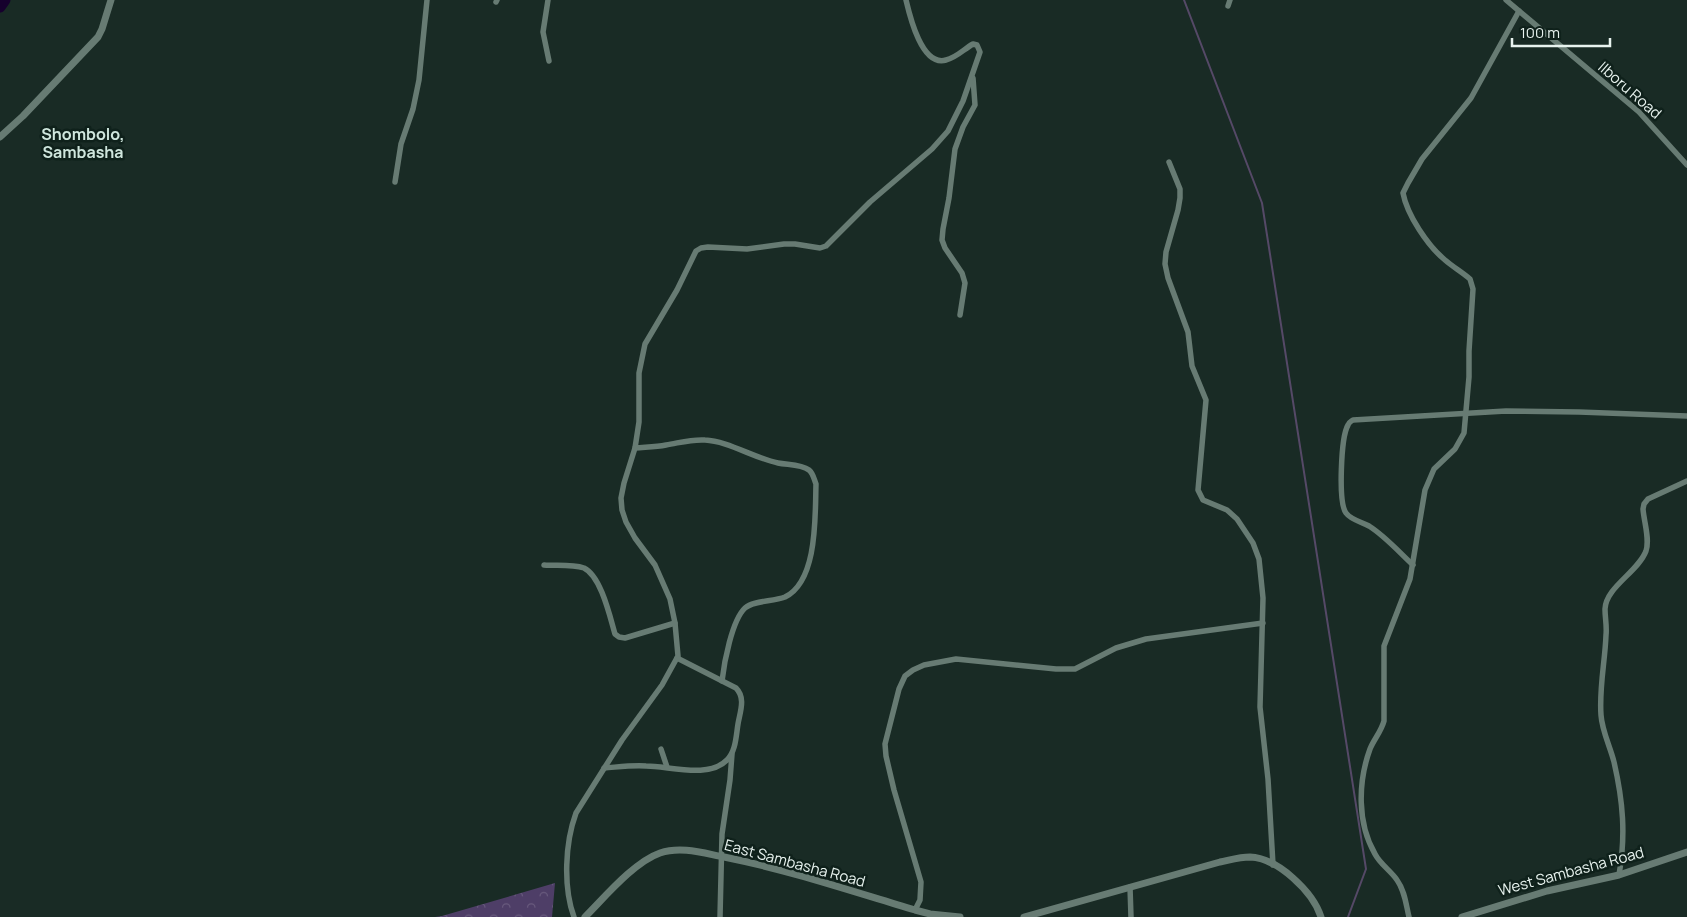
<svg xmlns="http://www.w3.org/2000/svg" width="1687" height="917" font-family="Manrope,sans-serif">
<style>
.forest{fill:url(#forest-crowns)}
.lines{fill:none;stroke-linecap:round;stroke-linejoin:round}
.stream{stroke:#554967;stroke-width:2}
.river{stroke:#16002d;stroke-width:11}
.minor{stroke:#677b73;stroke-width:5.5}
.tertiary{stroke:#677b73;stroke-width:7}
.labels{text-anchor:middle;dominant-baseline:central;stroke-width:5;stroke-linejoin:round;paint-order:stroke}
.street-label{font-size:15px;fill:#e8f3ef;stroke:#0f211b}
.neighbourhood-label{font-size:16px;font-weight:bold;fill:#cfe6dd;stroke:#0f211b}
</style>
<defs>
<pattern id="forest-crowns" width="20" height="18" patternUnits="userSpaceOnUse" patternTransform="scale(1.25)"><rect width="20" height="18" fill="#4e3e67"/><path d="M2 6a3 3 0 1 1 6 0M12 15a3 3 0 1 1 6 0" fill="none" stroke="#685a7d"/></pattern>
</defs>
<rect width="100%" height="100%" fill="#192b25"/>
<polygon class="forest" points="555,883 552,917 435,917 442,916"/>
<g class="lines">
<polyline class="stream" points="1184,0 1262,203 1366,869 1348,917"/>
<polyline class="river" points="0,7 5,0"/>
<g class="minor">
<polyline points="548,0 543,32 549,61"/>
<polyline points="1506,0 1639,112 1687,165"/>
<polyline points="496,2 497,0"/>
<polyline points="1228,6 1230,0"/>
<polyline points="1169,162 1180,189 1180,198 1178,210 1166,252 1165,264 1168,278 1188,332 1192,366 1206,400 1198,490 1203,500 1227,510 1237,519 1253,543 1259,559 1263,598 1260,707 1268,779 1273,865"/>
<polyline points="395,182 401,144 413,109 419,80 427,0"/>
<polyline points="960,315 965,283 962,273 945,248 942,240 943,229 949,198 955,149 963,127 975,105 973,78"/>
<path d="M635,448C646,447 656,447 666,445C679,443 691,439 705,440C728,441 754,458 778,463C788,465 801,464 809,470C813,473 814,479 816,484C815,515 818,581 785,597C773,602 754,600 745,608C732,620 724,663 722,681"/>
<path d="M544,565C556,566 572,564 584,568C601,576 610,617 615,634L619,637L625,638L675,623"/>
<path d="M1413,565C1399,552 1385,536 1369,526C1362,522 1351,520 1346,513C1338,502 1341,437 1348,425C1349,422 1350,422 1353,420L1506,411L1579,412L1687,416"/>
<polyline points="661,749 667,767"/>
<path d="M604,768C618,767 632,765 646,766C669,766 709,779 727,760C736,751 736,736 738,724C740,712 746,698 736,688L677,658"/>
<path d="M1619,875C1626,835 1623,801 1614,762C1610,746 1602,731 1601,715C1599,688 1605,662 1606,635C1607,626 1605,618 1605,609C1606,587 1638,572 1646,551C1650,539 1644,522 1643,509L1644,504L1648,499L1687,481"/>
<polyline points="1130,887 1131,917"/>
<polyline points="915,910 920,900 921,882 894,790 886,756 885,744 899,689 905,676 913,670 924,665 956,659 1056,669 1075,669 1116,648 1146,639 1263,623"/>
<path d="M574,917C563,887 565,843 576,813L622,740L662,685L678,656L675,623L670,599L655,565L635,538L626,522L622,510L621,498L624,483L635,448L639,422V373L645,344L677,290L696,251L701,248L708,247L747,249L784,244H795L820,248L826,246L870,202L932,149L948,131L963,101L980,52L977,45L973,44C964,49 956,58 946,60C922,67 910,17 906,0"/>
<polyline points="720,917 722,834 730,780 732,754"/>
<path d="M1409,917C1406,905 1405,891 1397,880C1391,871 1380,864 1375,854C1357,823 1358,782 1370,749C1374,739 1381,732 1384,721V646L1410,579L1425,490L1434,469L1455,449L1464,433L1469,377V351L1473,289L1470,279C1462,272 1453,267 1445,260C1428,246 1407,215 1403,193L1408,183L1422,159L1471,98L1519,11"/>
</g>
<g class="tertiary">
<polyline points="0,137 23,116 98,37 102,29 111,0"/>
<path d="M585,917C604,898 634,862 660,853C681,846 703,853 724,857C789,870 851,891 915,910L930,914L960,917"/>
<path d="M1024,917L1220,862C1230,860 1240,857 1250,857C1278,858 1313,892 1321,917"/>
<polyline points="1462,917 1547,891 1619,875 1687,852"/>
</g>
</g>
<g class="labels">
<g class="street-label">
<text transform="translate(1630 90) rotate(41)">Ilboru Road</text>
<text transform="translate(795 863) rotate(15)">East Sambasha Road</text>
<text transform="translate(1571 871) rotate(-15)">West Sambasha Road</text>
</g>
<g class="neighbourhood-label">
<text x="83" y="134">Shombolo,<tspan x="83" dy="18">Sambasha</tspan></text>
</g>
</g>
<path d="M1512 38v8h98v-8" fill="none" stroke="#e8f3ef" stroke-width="2.5"/>
<text x="1520" y="38" font-size="15" fill="#e8f3ef" stroke="#0f211b" stroke-width="4" paint-order="stroke">100 m</text>
</svg>
